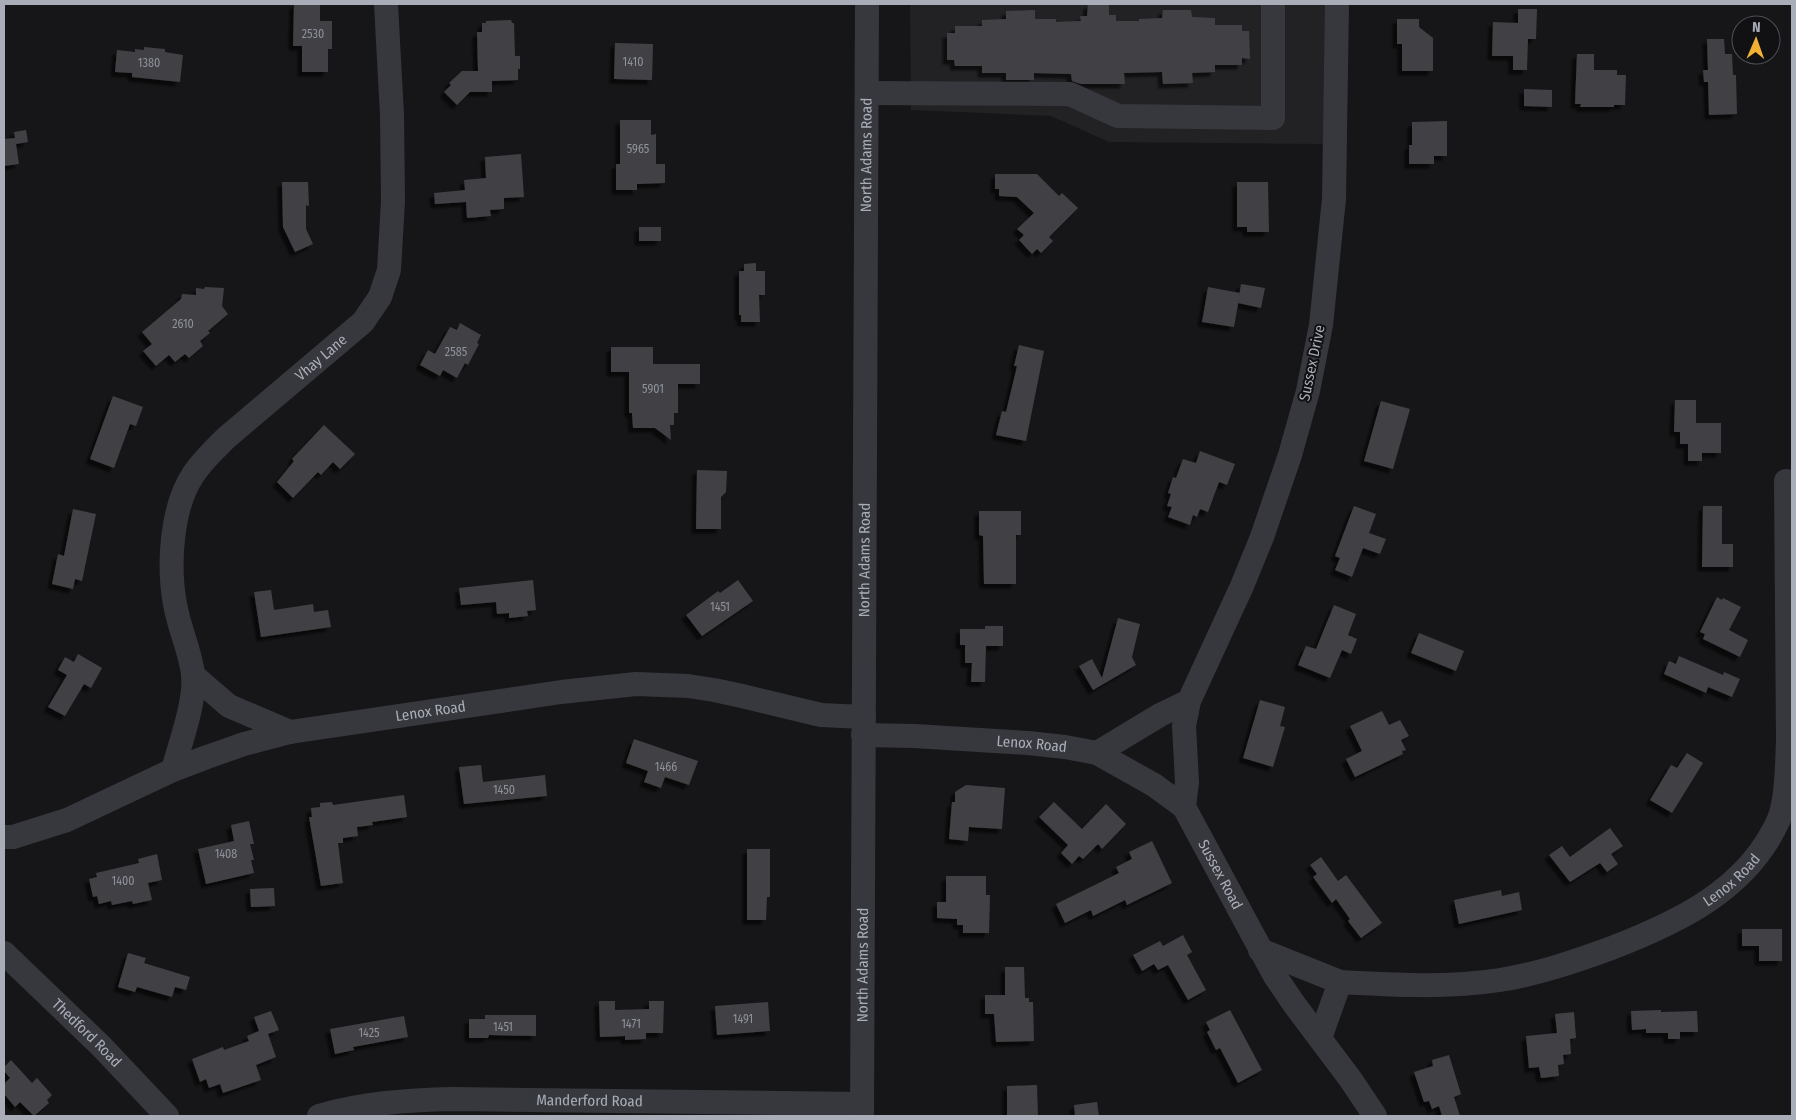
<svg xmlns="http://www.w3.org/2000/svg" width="1796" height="1120" font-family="'Fira Sans Condensed',sans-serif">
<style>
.built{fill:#222225}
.building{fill:#404145;filter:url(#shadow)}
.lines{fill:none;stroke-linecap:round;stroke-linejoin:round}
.minor{stroke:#37383d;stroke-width:24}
.labels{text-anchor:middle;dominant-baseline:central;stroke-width:4;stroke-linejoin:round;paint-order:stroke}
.number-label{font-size:12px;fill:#8e929b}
.street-label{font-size:15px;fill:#a8adb8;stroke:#111113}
</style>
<defs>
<filter id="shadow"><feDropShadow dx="-4.5" dy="4.5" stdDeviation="1" flood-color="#0009"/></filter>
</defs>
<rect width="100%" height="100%" fill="#161618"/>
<polygon class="built" points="910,4 1326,4 1325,144 1109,142 1051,116 911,110"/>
<g class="building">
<polygon points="294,4 320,4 320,21 332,21 332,49 328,49 328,72 302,72 302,46 293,46"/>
<polygon points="1088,4 1109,4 1109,15 1116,15 1116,21 1139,21 1139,19 1162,18 1163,10 1191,10 1192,17 1215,18 1215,25 1242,25 1242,31 1249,31 1250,59 1242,58 1242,65 1215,65 1215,72 1192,73 1193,83 1163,84 1162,72 1124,73 1125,84 1081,84 1072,81 1071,74 1034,73 1034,80 1006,80 1006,73 982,73 982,66 955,66 954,60 947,60 947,33 955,33 955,26 982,26 982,20 1006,19 1006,11 1035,10 1035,19 1056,19 1056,22 1081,21 1080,16 1087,16"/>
<polygon points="1518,9 1537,9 1536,39 1528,39 1527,70 1513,70 1513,56 1492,56 1493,22 1518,23"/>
<polygon points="1397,19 1419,19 1419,27 1433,38 1433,71 1402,71 1402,44 1397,44"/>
<polygon points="511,20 512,23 514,23 515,56 520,56 520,69 518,69 518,80 492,81 492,92 470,92 457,105 444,92 451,85 449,83 462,71 478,71 477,32 482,32 482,23 486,23 486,21"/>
<polygon points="1707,39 1724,39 1725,54 1732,54 1733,75 1736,75 1737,114 1709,115 1708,82 1704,82 1703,70 1708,70"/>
<polygon points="615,43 653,44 652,80 614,79"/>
<polygon points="144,47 165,49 165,52 183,55 180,82 132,77 132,73 115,72 117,50 135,52 135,49 144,50"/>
<polygon points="1577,54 1594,54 1594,70 1617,70 1617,75 1626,75 1625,105 1614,105 1614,107 1580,107 1581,104 1575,104"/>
<polygon points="1524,89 1552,90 1552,107 1524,106"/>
<polygon points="620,120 651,120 651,135 656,134 656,164 665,164 665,183 637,184 637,190 616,190 616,164 620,164"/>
<polygon points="1447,121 1447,156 1434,156 1434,164 1409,164 1409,145 1412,145 1412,122"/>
<polygon points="26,130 28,142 16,144 19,164 4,166 4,139 15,138 14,132"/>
<polygon points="521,154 524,197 504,198 504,209 490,210 491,216 467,218 466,202 435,204 434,193 465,190 464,180 486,178 485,157"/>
<polygon points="995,174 1037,174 1059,196 1062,193 1078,208 1049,237 1053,241 1041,253 1037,249 1032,254 1019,240 1024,235 1017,229 1034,213 1017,197 999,196 999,189 995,189"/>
<polygon points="282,182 308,182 309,206 306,205 306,229 313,244 295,252 283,227"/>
<polygon points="1237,182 1268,182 1269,232 1247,232 1247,227 1237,227"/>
<rect x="639" y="227" width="22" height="14"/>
<polygon points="756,263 756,271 765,271 765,295 759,295 760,322 741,322 741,315 739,315 739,271 744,271 744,264"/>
<polygon points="1241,284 1265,288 1261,308 1238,303"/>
<polygon points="205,287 224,288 222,306 228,314 208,331 210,333 200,341 203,346 189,358 185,354 175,362 169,355 156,366 143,351 152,344 142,332 181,299 182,294 196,295 196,288 204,289"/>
<polygon points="1208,287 1240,293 1234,327 1202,322"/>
<polygon points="460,323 481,335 477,343 479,344 468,365 465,363 457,378 443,370 440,376 420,365 428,350 435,354 450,327 457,330"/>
<polygon points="1019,345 1044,351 1026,441 996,435 1002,411 1006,412 1017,366 1014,366"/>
<polygon points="611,347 653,347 653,364 700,364 700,384 678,384 678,413 674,413 674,425 670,425 671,440 655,428 633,428 632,413 629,413 629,372 611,372"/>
<polygon points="113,396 143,407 136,426 130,424 114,468 90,459"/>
<polygon points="1675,400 1696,400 1696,423 1721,423 1721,453 1702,453 1702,461 1688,461 1688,444 1680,444 1680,432 1674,432"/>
<polygon points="1381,401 1410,409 1393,469 1364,461"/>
<polygon points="324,425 355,454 340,469 333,462 321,475 318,472 293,498 277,482 294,461 292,459"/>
<polygon points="1200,451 1235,464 1227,485 1219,482 1208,512 1200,509 1197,517 1193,515 1190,525 1168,517 1172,507 1167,506 1171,494 1168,493 1173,477 1176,478 1183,459 1196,463"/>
<polygon points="697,470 727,471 726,492 721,497 721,529 696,529"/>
<polygon points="1354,506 1376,514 1369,533 1386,539 1380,554 1363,548 1352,577 1335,570 1340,558 1335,556"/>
<polygon points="1703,506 1722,506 1722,544 1733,544 1733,567 1702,567"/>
<polygon points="73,509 96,514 82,581 75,579 73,589 52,584 58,554 64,556"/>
<polygon points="979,511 1021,511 1021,535 1016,535 1016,584 984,584 983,536 979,535"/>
<polygon points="533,580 536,610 527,611 528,616 509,618 509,613 497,614 496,602 461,605 459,588"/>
<polygon points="738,580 753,601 702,636 686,615 718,591 720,593"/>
<polygon points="271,590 274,610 313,604 314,612 328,610 331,627 261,637 254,592"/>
<polygon points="1717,597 1722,600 1723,598 1741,607 1729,630 1748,640 1740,657 1703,639 1705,634 1700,632"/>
<polygon points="1334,605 1356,614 1348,635 1357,639 1351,654 1342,650 1330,678 1298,665 1306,646 1316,649"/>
<polygon points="1118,618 1140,624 1132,657 1136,665 1093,690 1079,666 1092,659 1102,678"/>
<polygon points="985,626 1003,626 1003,646 986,646 985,682 971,682 972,663 965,663 965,645 960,645 960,629 985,629"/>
<polygon points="1419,633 1464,651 1456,671 1411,653"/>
<polygon points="78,654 102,668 91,688 84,684 65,716 48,707 67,675 58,670 65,657 74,662"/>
<polygon points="1679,656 1723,675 1724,672 1740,679 1732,697 1708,687 1706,693 1664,674 1669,661 1676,664"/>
<polygon points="1260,700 1285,707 1280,726 1285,727 1273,767 1243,758"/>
<polygon points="1382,711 1389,725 1400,720 1409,736 1401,740 1406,750 1402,751 1403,754 1355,777 1346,759 1362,751 1350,726"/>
<polygon points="634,739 698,761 689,785 665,777 661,788 644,782 648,771 626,763"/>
<polygon points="1687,753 1703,763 1672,813 1650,800 1671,765 1677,768"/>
<polygon points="481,765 483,782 545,775 547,796 464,804 459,767"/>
<polygon points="966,785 1005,788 1002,829 969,827 968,841 949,839 952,802 955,802 955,792"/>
<polygon points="404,795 407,817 372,822 373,825 357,827 358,836 343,838 343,843 338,843 343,883 321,886 309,817 312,817 311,808 320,807 320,803 332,802 333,805"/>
<polygon points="1054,802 1082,829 1106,804 1126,824 1102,849 1098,844 1083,859 1079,856 1072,864 1061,853 1068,845 1039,817"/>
<polygon points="249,821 254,844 250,844 254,860 251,860 254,873 206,884 198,849 234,841 231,825"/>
<polygon points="1610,828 1623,846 1611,854 1618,864 1607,872 1600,863 1570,882 1549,855 1562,846 1570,857"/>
<polygon points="1152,841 1172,883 1127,905 1125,900 1093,916 1091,910 1065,923 1056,904 1119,873 1116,867 1132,859 1129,852"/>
<polygon points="747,849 770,849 770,897 767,897 766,920 747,920"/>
<polygon points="157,854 162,880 148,883 152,900 133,904 132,901 112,905 111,901 99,904 97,896 93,897 89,879 97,877 96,873 139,863 138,859"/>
<polygon points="1321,857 1338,881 1346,875 1382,923 1361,938 1348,921 1350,919 1336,899 1332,903 1313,877 1317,874 1310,865"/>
<polygon points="946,876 986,876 986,895 990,895 989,933 963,933 963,925 957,925 957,919 937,918 937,902 946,902"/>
<polygon points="274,888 275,906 251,907 250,889"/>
<polygon points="1501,890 1502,896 1519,892 1522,910 1459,924 1454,900"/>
<polygon points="1742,929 1782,929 1782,961 1759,961 1759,946 1742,946"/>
<polygon points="1183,935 1192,952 1187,955 1206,990 1188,1000 1168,965 1158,970 1154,964 1142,971 1133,955 1160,941 1163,946"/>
<polygon points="128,953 146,958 144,963 190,977 186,990 175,987 172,997 137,987 135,992 118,987"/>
<polygon points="1005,967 1024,967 1025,998 1029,998 1029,1002 1033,1002 1034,1041 996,1042 994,1014 985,1014 985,995 1005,995"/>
<polygon points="599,1001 615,1001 615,1010 649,1009 649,1001 664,1001 663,1033 646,1033 646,1039 625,1040 625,1036 600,1037"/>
<polygon points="768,1002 770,1031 717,1035 715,1006"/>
<polygon points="1230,1010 1262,1070 1238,1083 1220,1048 1216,1050 1207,1032 1210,1030 1206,1022"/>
<polygon points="1661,1010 1661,1012 1697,1011 1698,1032 1680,1032 1680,1039 1668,1039 1668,1033 1646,1033 1646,1029 1632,1030 1631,1011"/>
<polygon points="271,1011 279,1030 268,1034 276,1057 256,1065 261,1080 223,1093 220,1084 209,1088 206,1079 200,1082 192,1059 223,1047 224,1050 249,1041 247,1036 259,1031 254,1017"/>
<polygon points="1574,1012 1576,1038 1570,1039 1571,1054 1563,1055 1564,1064 1558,1065 1559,1076 1541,1078 1539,1067 1529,1068 1526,1036 1557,1033 1555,1014"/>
<polygon points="485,1015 536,1015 536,1036 489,1035 488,1038 469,1038 469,1019 485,1019"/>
<polygon points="404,1016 408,1037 353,1047 354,1050 335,1054 330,1029"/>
<polygon points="1449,1055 1461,1094 1454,1097 1460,1116 1442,1116 1439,1106 1432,1109 1429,1101 1424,1102 1414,1072 1433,1066 1432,1060"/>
<polygon points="11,1060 32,1083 37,1078 52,1095 47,1100 49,1103 34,1116 20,1102 15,1107 4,1094 4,1084 10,1078 4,1071 4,1067"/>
<polygon points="1037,1085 1038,1116 1007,1116 1007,1086"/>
<polygon points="1097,1102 1099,1116 1075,1116 1074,1105"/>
</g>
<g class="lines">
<g class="minor">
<path id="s1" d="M1337,4L1334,199L1321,325L1308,391L1290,455L1262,537L1242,586L1189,701L1184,726L1187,782L1184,807L1275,976L1294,1004L1351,1080L1375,1116"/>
<polyline points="867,93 1070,94 1118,116 1273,118 1273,4"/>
<polyline points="193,675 229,706 290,732"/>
<path id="s2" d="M863,735L914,736L1028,743L1065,747L1097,753L1154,785L1184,807"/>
<polyline points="1097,753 1160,715 1189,701"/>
<path id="s3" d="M173,770C180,743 196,702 193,674C190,650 179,628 175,604C168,566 171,508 193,475C202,461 214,450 226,438L363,322L380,297L389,270L393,201L392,115L386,4"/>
<path id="s4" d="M4,837H13L67,820L173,770L207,757L244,744L290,732L561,692L636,684L688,686L714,690L742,696L821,715L864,717"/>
<polyline points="1260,950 1340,982"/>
<path id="s5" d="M4,953L101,1046L167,1116"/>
<path id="s6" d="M1320,1038L1340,982C1392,985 1448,988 1500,980C1538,974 1573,962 1609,949C1677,923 1748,890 1779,819C1787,799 1787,762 1788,740L1786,481"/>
<path id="s7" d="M319,1116C363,1103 408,1100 453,1099L862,1104"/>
<path id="s8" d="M862,1116L867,4"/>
</g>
</g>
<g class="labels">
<g class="number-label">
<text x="313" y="34">2530</text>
<text x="633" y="62">1410</text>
<text x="149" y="63">1380</text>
<text x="638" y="149">5965</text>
<text x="183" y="324">2610</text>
<text x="456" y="352">2585</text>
<text x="653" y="389">5901</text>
<text x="720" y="607">1451</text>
<text x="666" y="767">1466</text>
<text x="504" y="790">1450</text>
<text x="226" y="854">1408</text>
<text x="123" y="881">1400</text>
<text x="743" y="1019">1491</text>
<text x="631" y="1024">1471</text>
<text x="503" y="1027">1451</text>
<text x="369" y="1033">1425</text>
</g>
<g class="street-label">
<text stroke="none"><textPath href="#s8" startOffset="961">North Adams Road</textPath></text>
<text stroke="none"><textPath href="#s3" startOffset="478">Vhay Lane</textPath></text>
<text transform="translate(1312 363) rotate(-78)">Sussex Drive</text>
<text stroke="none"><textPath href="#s8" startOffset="556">North Adams Road</textPath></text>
<text stroke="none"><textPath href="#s4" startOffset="448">Lenox Road</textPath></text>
<text stroke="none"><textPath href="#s2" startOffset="169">Lenox Road</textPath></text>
<text stroke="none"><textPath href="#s1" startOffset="905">Sussex Road</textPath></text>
<text stroke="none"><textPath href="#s6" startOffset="475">Lenox Road</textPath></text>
<text stroke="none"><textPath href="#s8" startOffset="151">North Adams Road</textPath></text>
<text stroke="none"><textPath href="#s5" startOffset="115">Thedford Road</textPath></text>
<text stroke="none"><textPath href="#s7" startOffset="272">Manderford Road</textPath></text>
</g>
</g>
<rect width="1796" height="1120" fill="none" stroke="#a8adb8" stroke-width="10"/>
<g transform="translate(1756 40) rotate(2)"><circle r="24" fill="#111113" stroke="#4d4f55"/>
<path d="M0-4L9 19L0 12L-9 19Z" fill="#f2b134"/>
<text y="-8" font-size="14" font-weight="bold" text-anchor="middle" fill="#a8adb8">N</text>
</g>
</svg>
